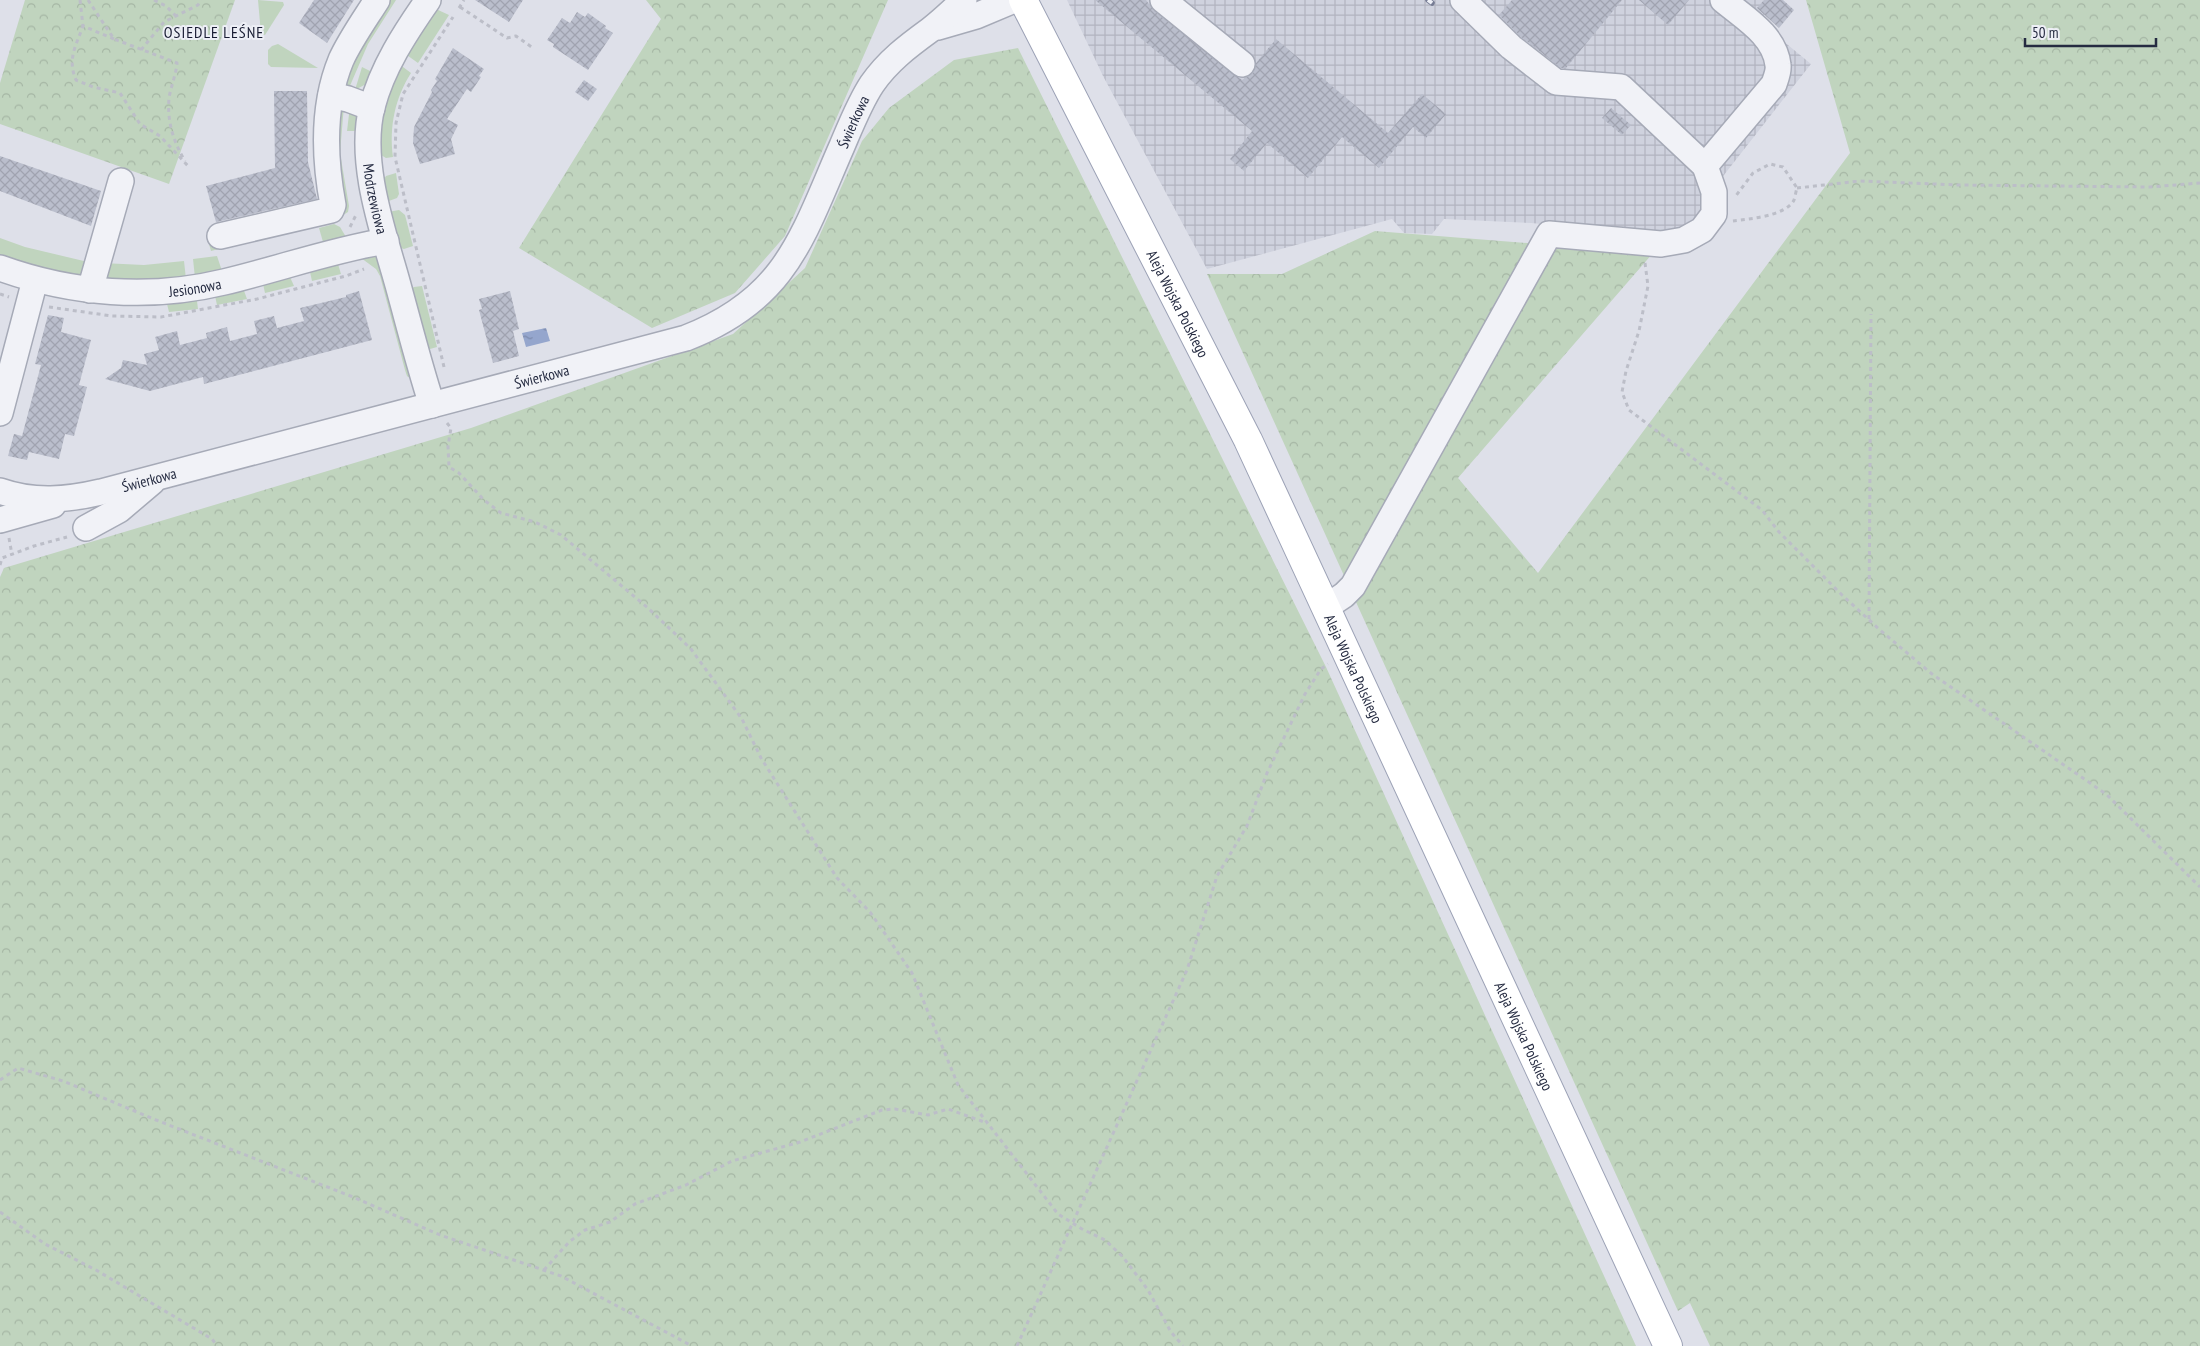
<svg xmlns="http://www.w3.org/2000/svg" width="2200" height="1346" font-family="'PT Sans Narrow',sans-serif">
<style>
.industrial{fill:url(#industrial-grid)}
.green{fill:#c0d4be}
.forest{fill:url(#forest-crowns)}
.water{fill:url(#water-ripples)}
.building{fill:url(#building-cross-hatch)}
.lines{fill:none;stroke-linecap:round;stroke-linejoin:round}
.minor-casing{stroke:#a6aab7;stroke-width:28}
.major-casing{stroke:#9ca2b6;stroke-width:30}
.path{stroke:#bcbec8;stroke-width:3;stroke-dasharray:4 4;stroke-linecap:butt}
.minor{stroke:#f1f2f7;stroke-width:25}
.major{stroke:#fff;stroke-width:28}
.rail-casing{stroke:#767c94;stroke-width:5.5}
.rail{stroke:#edeff6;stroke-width:4;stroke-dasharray:11;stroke-linecap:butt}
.labels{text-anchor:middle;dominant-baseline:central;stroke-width:4;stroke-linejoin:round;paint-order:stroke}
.street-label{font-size:15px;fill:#252b41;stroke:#edeff6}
.neighbourhood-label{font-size:16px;letter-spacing:1px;fill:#181c32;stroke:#edeff6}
</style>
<defs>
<pattern id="industrial-grid" width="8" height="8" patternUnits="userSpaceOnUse" patternTransform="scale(1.25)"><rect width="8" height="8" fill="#cfd2de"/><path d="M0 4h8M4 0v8" fill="none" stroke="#b2b4c0"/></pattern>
<pattern id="forest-crowns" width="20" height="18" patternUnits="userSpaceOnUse" patternTransform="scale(1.25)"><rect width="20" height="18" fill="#c0d4be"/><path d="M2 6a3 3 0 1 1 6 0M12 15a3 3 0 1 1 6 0" fill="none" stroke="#a5b6a4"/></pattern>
<pattern id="water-ripples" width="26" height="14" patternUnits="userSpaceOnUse" patternTransform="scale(1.25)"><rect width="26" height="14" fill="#95a6cd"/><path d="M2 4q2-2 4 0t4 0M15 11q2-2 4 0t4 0" fill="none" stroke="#7987a8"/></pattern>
<pattern id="building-cross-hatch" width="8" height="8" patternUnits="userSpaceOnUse" patternTransform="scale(1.25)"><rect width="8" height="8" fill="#babecc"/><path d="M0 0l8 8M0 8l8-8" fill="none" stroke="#a0a3b0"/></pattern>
</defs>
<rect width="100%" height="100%" fill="#dee0e9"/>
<polygon class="industrial" points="1067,0 1776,0 1759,21 1811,64 1713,189 1698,216 1685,226 1661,235 1531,223 1444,219 1432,234 1404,233 1392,219 1207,269 1103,76"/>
<g class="green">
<polygon points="258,0 283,2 284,5 265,35 261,34"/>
<polygon points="387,0 396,0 368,44 349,88 345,83 346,69"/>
<polygon points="436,9 449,15 418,63 404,53"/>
<polygon points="278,44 318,68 271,67 268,64 268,50 272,46"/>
<path d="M396,66L403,67L411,73C395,98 389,127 393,157L386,158L381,155L376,139Z"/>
<polygon points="362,67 372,72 368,83 355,90"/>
<polygon points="344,105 340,153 349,206 348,212 340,217 211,251 207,237 329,218 333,117"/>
<polygon points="350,106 360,118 356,131 347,131"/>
<polygon points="396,173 399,194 397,198 386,202 384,179 386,176"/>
<polygon points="399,210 405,215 413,246 404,249 397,247 388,212"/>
<polygon points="334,224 340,227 346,237 323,242 319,228"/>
<polygon points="0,238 25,247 88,262 85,274 78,279 0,259"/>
<polygon points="374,255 378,257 411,379 407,376 405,370 380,276 376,269 361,258"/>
<polygon points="217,256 222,271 195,278 193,259"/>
<polygon points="184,261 186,279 103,282 102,263 144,265"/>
<polygon points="335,261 338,264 341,274 312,281 310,272"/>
<polygon points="290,277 294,286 265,293 263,284"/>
<polygon points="422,286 437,347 430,349 424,347 409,291 414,287"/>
<polygon points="243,288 247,299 217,305 215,296"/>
<polygon points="192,296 197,301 198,309 169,312 167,304 170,298"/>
</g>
<g class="forest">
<polygon points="25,0 235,0 169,184 0,124 0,83"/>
<polygon points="646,0 888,0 785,236 735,293 652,328 519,248 661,19"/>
<polygon points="1806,0 2200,0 2200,1346 1710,1346 1690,1303 1678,1311 1207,274 1282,274 1375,231 1653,253 1458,478 1538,573 1850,153"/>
<polygon points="1018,48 1326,667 1636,1346 0,1346 0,577 4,568 471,428 733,334 805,268 862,141 889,108 954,60"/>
</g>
<polygon class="water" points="546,328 550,341 526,347 522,333"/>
<g class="building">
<polygon points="314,0 354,0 327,43 299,23"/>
<polygon points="475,0 523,0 509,22"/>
<polygon points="1095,0 1146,0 1154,11 1242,80 1253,73 1256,63 1276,39 1388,133 1422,94 1446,114 1426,138 1413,127 1379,168 1342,137 1308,178 1267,143 1244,171 1230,159 1252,131"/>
<polygon points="1512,0 1622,0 1566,68 1561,68 1520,36 1499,15"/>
<polygon points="1639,0 1689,0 1668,25"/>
<polygon points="1764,0 1783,0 1794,10 1779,28 1757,8"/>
<polygon points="577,12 585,17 588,13 606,26 605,28 613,33 588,70 553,47 554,44 547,40 562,18 570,23"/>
<polygon points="453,48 484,69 479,76 481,77 471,92 467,89 447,119 458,125 451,139 455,154 420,164 413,143 414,127 432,92 431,90 437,81 435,79"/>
<polygon points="584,80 597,89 588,101 575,92"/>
<polygon points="274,91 307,91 308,162 317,199 216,222 206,186 275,168"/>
<polygon points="1611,108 1631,125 1622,135 1602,118"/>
<polygon points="0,156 101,191 91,226 0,191"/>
<polygon points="359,291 372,340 204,384 203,377 150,391 105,379 121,368 123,360 147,365 144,354 159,350 155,337 177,331 180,345 207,338 206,333 227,327 230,341 257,334 254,321 274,316 277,328 304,321 300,308 346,297 346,295"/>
<polygon points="510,291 519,329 513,331 519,356 493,363 479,310 482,309 479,299"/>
<polygon points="48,315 64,318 61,332 91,340 79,385 87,387 74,436 65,434 59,459 29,452 27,460 8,456 14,434 22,436 41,365 35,364"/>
</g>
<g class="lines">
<defs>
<g id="minor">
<path id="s1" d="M428,0C405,33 382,68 372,107C358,162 383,231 398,285C409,325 419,365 432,405"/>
<polyline points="1163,0 1242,64"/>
<polyline points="1463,0 1511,47 1556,82 1621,87 1705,166"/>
<polyline points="938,27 976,16 1014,0"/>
<polyline points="331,95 348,99 372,108"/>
<path d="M220,236L331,210L333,205C324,157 322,106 341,60C350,40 365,19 377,0"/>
<path id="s2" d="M0,268C72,294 150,300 224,282C279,269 331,250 386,241"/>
<polyline points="90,290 121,181"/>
<polyline points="0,413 35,280"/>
<path id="s3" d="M0,491C34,503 67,500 101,492L686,338C787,299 802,237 842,146C851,125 860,102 872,84C888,61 908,46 930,30C942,21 953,10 964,0"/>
<polyline points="0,520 53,505"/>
<polyline points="86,528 119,510 152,482"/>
<path d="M1326,607L1344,595L1353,586L1549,234L1661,244L1684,240L1702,230L1714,214V192L1705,166L1774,84C1776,78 1779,71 1778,65C1775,35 1743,17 1723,0"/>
</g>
<g id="major">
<path id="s4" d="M1023,0L1248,440L1668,1346"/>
</g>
</defs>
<use href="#minor" class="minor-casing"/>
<use href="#major" class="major-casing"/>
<g class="path">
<polyline points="80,0 83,26"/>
<path d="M88,0L114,39L177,63C176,75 171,86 169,98C167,121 173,141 185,161"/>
<polyline points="154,0 166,6 176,16"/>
<polyline points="460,7 507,38 516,36 533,48"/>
<polyline points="459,8 464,0"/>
<path d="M114,39L83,26C76,46 67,59 76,80L93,87L120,93L140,124L160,136L189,167"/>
<polyline points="141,50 164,22 198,5 201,0"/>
<polyline points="1797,188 1860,181 1959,185 2150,187 2200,183"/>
<path d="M1733,221C1749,219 1786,216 1794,200C1795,197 1796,191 1797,188L1783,167L1770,164L1753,173L1735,197"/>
<polyline points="350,227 356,215"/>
<polyline points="1645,263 1648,286 1639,331 1626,371 1622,392 1629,410 1762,510 1779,532 1842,595 1880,630 1932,674 2106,794 2200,887"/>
<polyline points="0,294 9,297"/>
<polyline points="49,307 112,316 161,317 257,299 346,276 364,269"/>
<polyline points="444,367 395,157 396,123 403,94 453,17"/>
<polyline points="447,423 451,428 448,446 449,467 459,473 484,500 501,513 535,522 561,535 648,608 691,649 742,719 761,758 837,878 870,912 912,973 958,1085 1058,1214 1082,1229 1105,1240 1123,1257 1148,1290 1171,1332 1183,1346"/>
<polyline points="9,538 12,555"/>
<polyline points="0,565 2,558 34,546 67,537"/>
<polyline points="1869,619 1871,314"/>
<polyline points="0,1080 18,1068 63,1081 156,1120 353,1197 440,1235 561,1276 692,1346"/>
<polyline points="0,1212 45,1244 96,1270 212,1339 217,1346"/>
<polyline points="544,1270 569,1242 585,1230 610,1222 635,1204 686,1185 732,1161 800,1142 882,1110 895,1109 928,1115 948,1109 987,1123"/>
<polyline points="1017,1346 1187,970 1217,876 1247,826 1267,773 1305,694 1321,669 1328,664"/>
</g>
<use href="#minor" class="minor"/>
<use href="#major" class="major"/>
<defs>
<polyline id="rail" points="1428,0 1432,3"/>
</defs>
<use href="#rail" class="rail-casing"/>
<use href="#rail" class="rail"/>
</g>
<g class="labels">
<g class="street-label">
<text stroke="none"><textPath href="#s3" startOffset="991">Świerkowa</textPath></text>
<text stroke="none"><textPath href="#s1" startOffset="214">Modrzewiowa</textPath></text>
<text stroke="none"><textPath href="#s2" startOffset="198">Jesionowa</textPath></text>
<text stroke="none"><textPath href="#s4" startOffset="341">Aleja Wojska Polskiego</textPath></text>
<text stroke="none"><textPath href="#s3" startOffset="558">Świerkowa</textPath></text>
<text stroke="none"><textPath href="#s3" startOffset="152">Świerkowa</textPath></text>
<text stroke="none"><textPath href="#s4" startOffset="746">Aleja Wojska Polskiego</textPath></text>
<text stroke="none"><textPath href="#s4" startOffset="1151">Aleja Wojska Polskiego</textPath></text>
</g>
<g class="neighbourhood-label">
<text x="214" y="32">OSIEDLE LEŚNE</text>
</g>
</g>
<path d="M2025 38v8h131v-8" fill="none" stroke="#252b41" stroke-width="2.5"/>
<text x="2032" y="38" font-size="15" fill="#252b41" stroke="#edeff6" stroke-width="4" paint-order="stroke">50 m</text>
</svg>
